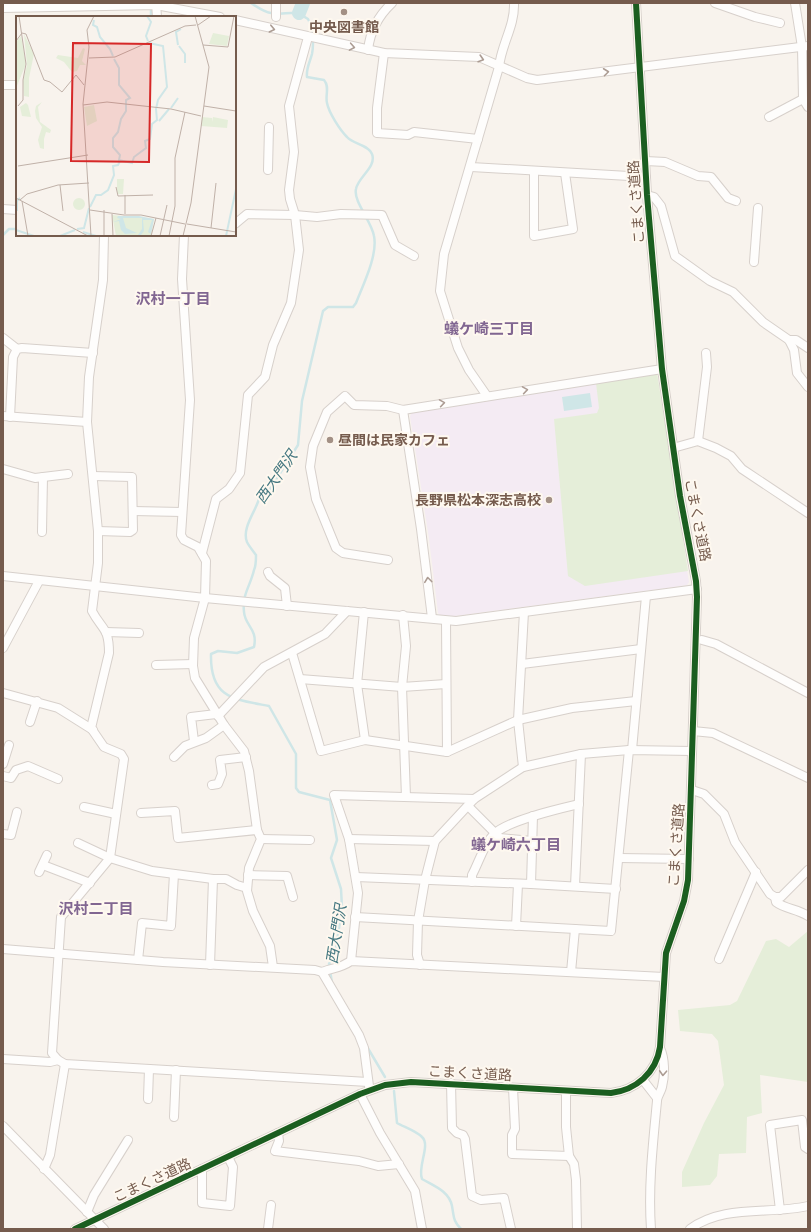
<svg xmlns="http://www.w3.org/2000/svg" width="811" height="1232" font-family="Helvetica,'Noto Sans JP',sans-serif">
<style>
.education{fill:#f4ebf3}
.green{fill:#e5eed9}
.water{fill:#cfe6e7}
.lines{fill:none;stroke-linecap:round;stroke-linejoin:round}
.stream{stroke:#cfe6e7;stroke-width:2.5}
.river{stroke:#cfe6e7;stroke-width:14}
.minor-casing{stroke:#d7d0cb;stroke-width:10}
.minor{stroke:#fefdfc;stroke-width:8}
.cycleway-casing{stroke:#fef8ef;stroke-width:8}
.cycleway{stroke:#1b5e20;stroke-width:6}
.oneway{stroke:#ac9c93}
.poi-dot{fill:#a39085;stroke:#fef8ef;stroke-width:1.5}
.labels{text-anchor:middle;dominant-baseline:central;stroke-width:4;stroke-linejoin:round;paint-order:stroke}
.poi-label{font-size:14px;font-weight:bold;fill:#755b4d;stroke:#fef8ef}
.street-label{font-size:14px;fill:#755b4d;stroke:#fef8ef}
.neighbourhood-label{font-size:15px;font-weight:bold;fill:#816691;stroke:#fef8ef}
.water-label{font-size:15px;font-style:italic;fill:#447780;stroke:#fef8ef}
.inset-river{fill:none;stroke:#cfe6e7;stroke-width:2}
.inset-road{fill:none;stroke:#c0b1a8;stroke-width:1}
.view{fill:#d62828;fill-opacity:0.15;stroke:#d62828;stroke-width:2}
.inset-edge{fill:none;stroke:#755b4d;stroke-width:2}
</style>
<rect width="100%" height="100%" fill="#f8f3ed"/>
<polygon class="education" points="596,383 669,459 689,582 687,585 667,588 455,616 441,616 438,613 429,539 410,416 413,411"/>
<g class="green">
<polygon points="657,373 688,571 585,586 568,576 554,419 597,413 599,408 596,383"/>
<polygon points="808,931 808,1082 760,1075 762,1113 747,1117 746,1153 719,1154 717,1176 710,1185 682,1187 682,1172 704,1123 724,1085 718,1041 712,1034 680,1031 678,1010 730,1005 737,1001 766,941 776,939 789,947"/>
</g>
<polygon class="water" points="590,393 592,407 564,411 562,397"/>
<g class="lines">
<g class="stream">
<path d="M251,3C257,7 264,12 271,13C288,16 291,8 308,19C313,28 314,44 312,54C310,62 306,68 307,77L324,80C330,87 325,95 327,103C329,113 340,130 347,137C353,144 369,145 372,154C377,167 358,177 356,189C353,201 372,222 374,236C378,255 363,285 356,303L353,307H328L323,311L302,401L298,445L270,489L260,495C258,509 241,527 247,542C249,546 253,551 256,555C256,560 256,566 254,570C250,587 242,594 244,612C245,626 258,629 254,647L237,653L218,651L211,654C210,698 233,699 269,706L296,754V788L299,792L330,800L337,840L331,858L341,889L342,908L335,954L329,964L332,983"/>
<polyline points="151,8 151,17"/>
<polyline points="3,235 9,229 17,229"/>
<polyline points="366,1045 385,1077"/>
<path d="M394,1091L397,1123C404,1127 416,1131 422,1137C431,1145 417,1167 422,1179C434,1186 449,1191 452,1206C454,1217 453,1221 461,1229"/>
</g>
<polyline class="river" points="299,13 303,3"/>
<defs>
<g id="minor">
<polyline points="156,3 157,17"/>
<polyline points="276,3 276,17"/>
<polyline points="715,3 755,17 780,23"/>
<polyline points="795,3 802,47 803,99 808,107"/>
<polyline points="3,8 156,5 220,17"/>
<polyline points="235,20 384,53 479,57 527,78 537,80 808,46"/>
<path d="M368,50C370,32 378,16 392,3"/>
<polyline points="384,53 377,108 377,133 408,135 414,132 478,139"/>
<polyline points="3,85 17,85"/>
<polyline points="769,117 803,99"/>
<polyline points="646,161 665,162 698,176 711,177 728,198 736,201"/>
<polyline points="471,167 646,177"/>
<polyline points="268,170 269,127"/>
<polyline points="534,171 534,236 573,229 565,173"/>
<polyline points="647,195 654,197 661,206 675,256 710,281 733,292 763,322 789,340 794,350 797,373 808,387"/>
<polyline points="3,209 17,210"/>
<polyline points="235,224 247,214 295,215 317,217 341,214 382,215 395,245 414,256"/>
<path d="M104,235L103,280L89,377L87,422L98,531V563L92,611C102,630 109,627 109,653L91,728L104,747L121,754L124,759L110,858L61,917L52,1053L58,1060L65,1064L368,1082"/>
<polyline points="184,235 182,279 190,400 181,535 184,540 198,547 206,561 205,598 194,638 193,666 195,678 224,725 244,751 249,771 257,830 261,839 249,868 247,891 253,911 270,946 273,967"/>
<polyline points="754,262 758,208"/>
<polyline points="3,338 17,349"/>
<polyline points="789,340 796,340 808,348"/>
<path d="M487,396L469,370L458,348L440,291L444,254L499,67C501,45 515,26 514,3"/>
<polyline points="403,410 421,529 432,618"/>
<polyline points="3,416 87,422"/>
<polyline points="10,417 13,357 17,349 22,348 93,353"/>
<polyline points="698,441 707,367 706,353"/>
<polyline points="673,448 698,441 716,448 731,456 742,469 808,513"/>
<polyline points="3,469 35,478 68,474"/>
<polyline points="93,476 132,477 133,530 130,532 98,531"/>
<polyline points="133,511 182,512"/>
<polyline points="42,532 43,477"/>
<polyline points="202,553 216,499 229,489 240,473 248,395 265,377 273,345 291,303 299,250 295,215 290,199 289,190 294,152 289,106 308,37"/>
<polyline points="388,560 343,553 336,548 316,499 310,467 313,446 327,412 345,396 354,405 387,406 403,410 662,369"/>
<polyline points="268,572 270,576 285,588 287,606"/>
<polyline points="3,576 205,598 456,621 697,589"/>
<polyline points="364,612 357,684 365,740"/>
<polyline points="403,615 406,646 402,687 406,797"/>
<polyline points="446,621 447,752"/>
<polyline points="106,632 139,633"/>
<polyline points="702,640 716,644 808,693"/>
<polyline points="3,648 39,581"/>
<polyline points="292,653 321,751 365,740 447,752 518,720 572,708 636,701"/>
<polyline points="522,664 641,649"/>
<polyline points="156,665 193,664"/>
<polyline points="300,679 402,687 446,684"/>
<polyline points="3,693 58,708 93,730"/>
<polyline points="218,716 264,667 325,634 347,611"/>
<polyline points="30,722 37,701"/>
<polyline points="693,731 713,733 808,778"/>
<polyline points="194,741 191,717 216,714"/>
<polyline points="632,750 646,596"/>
<polyline points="174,757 185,746 206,738 224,725"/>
<polyline points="3,764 9,745"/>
<polyline points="523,767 518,720 524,612"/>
<polyline points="3,776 11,778 16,770 28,766 58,779"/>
<polyline points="212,785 218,784 222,774 220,760 246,757"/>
<polyline points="692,790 704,794 724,814 735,842 770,894 775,897 781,897 808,870"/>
<polyline points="468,806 500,838 532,841"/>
<polyline points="84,807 116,814"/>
<polyline points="141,813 175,811 178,838 257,830"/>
<polyline points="3,834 11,835 17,812"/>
<polyline points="261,839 310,840"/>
<polyline points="349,839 435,841"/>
<polyline points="78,843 110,858 152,871 213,879 226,879 237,885 247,888"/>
<polyline points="619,858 689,859"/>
<polyline points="43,865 90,883"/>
<polyline points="39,872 47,855"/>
<polyline points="248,875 287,876 293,897"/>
<polyline points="356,877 531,884 616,889"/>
<path d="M472,882V875C479,862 484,844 494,834C509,820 558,809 579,804"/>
<polyline points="531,884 533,816"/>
<polyline points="575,886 581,754"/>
<path d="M775,897L776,902C785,909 798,909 808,916"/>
<polyline points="355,917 611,931 629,750"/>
<polyline points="516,926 518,884"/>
<path d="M3,949L163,962L315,970L322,972C334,967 339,969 351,961L664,977"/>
<polyline points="719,959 756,872"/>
<polyline points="138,960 142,923 171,926 174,874"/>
<polyline points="351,961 358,893 349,839 334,795 474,799"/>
<polyline points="210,965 213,879"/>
<polyline points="420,965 417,955 418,921 425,880 435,841 474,799 523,767 581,754 629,750 692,751"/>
<polyline points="322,972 359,1035 364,1048 369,1086"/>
<polyline points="571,972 575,929"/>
<polyline points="3,1059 50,1062 58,1060"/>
<polyline points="643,1080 657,1098"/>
<polyline points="451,1083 452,1128 457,1133 463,1135 465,1139 472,1196 481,1200 504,1198 511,1229"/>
<polyline points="513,1088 515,1129 512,1135 512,1154 569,1156"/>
<polyline points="566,1091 566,1127 569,1156 574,1164 576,1180 577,1229"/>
<polyline points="360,1094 380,1133 415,1191 422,1229"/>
<polyline points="148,1099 149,1069"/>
<polyline points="174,1117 176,1070"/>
<polyline points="3,1126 104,1229"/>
<polyline points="278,1133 279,1141 275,1151 359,1161 378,1166 399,1164"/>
<polyline points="44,1169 50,1155 65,1064"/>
<polyline points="202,1169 202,1203 230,1206 233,1167 228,1157"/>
<polyline points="780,1210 770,1125 802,1120 805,1147 808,1149"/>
<polyline points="87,1212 94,1195 128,1140"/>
<path d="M75,1229L360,1094L385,1085L411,1082L611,1093C636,1090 656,1073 660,1047L666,953L684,901L688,880L697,597L696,581L680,496L662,369L647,195L636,3"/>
<polyline points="268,1229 271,1205"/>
<path d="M651,1229C648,1187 653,1143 657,1101C657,1096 661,1092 662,1087C665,1075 665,1059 660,1048"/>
<path d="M690,1229C724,1204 769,1215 808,1206"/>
</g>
</defs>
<use href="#minor" class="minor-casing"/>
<use href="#minor" class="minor"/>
<defs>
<path id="cycleway" d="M75,1229L360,1094L385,1085L411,1082L611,1093C636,1090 656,1073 660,1047L666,953L684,901L688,880L697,597L696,581L680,496L662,369L647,195L636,3"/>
</defs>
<use href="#cycleway" class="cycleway-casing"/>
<use href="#cycleway" class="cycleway"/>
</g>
<defs><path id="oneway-chevron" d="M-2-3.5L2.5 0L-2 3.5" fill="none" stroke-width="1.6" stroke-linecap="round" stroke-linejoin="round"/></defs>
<g class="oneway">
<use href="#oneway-chevron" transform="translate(272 29) rotate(13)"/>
<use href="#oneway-chevron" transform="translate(352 47) rotate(10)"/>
<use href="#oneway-chevron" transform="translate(481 59) rotate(17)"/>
<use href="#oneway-chevron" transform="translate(606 72) rotate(-7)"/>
<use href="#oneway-chevron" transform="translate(525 390) rotate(-9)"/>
<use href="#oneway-chevron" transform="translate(442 403) rotate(-9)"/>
<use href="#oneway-chevron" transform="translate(428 580) rotate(-97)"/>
<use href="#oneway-chevron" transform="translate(663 1073) rotate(93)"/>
</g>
<g class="poi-dot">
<circle cx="344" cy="12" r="4"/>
<circle cx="330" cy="440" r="4"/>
<circle cx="549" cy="500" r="4"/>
</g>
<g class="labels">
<g class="poi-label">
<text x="344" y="27">中央図書館</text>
<text x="338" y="440" text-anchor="start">昼間は民家カフェ</text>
<text x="541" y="500" text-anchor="end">長野県松本深志高校</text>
</g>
<g class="street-label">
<text transform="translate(636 202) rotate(-94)">こまくさ道路</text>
<text transform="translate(698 520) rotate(79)">こまくさ道路</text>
<text transform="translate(676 845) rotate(-86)">こまくさ道路</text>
<text transform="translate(470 1073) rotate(3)">こまくさ道路</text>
<text transform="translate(152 1180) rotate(-25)">こまくさ道路</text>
</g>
<g class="neighbourhood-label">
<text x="173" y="298">沢村一丁目</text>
<text x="489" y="328">蟻ケ崎三丁目</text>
<text x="516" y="844">蟻ケ崎六丁目</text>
<text x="96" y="908">沢村二丁目</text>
</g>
<g class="water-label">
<text transform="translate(276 477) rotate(-55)">西大門沢</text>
<text transform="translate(336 934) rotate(-81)">西大門沢</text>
</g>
</g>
<g transform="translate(16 16)">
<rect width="220" height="220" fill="#f8f3ed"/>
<path d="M197,17L213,20L211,30L193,28ZM8,18L18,38L13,62V81L8,80L7,65L11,49ZM5,20L10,48L0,72V26ZM67,32L69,33L66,45L70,49H64L61,55L56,56L48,46L40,42L42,39L62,42ZM26,86L22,91L24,106L35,114L34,117L30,116L28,123V133L24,132L22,124L26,111L20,102L19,95L20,90ZM10,87L12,89L15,101L6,100L4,91ZM78,89L81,105L71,110L68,91ZM186,101L196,102V106L197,101L212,104L211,112L185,110ZM101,163H108L107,178H101ZM57 188a6 6 0 1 1 12 0a6 6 0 1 1-12 0ZM96,199L138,203L135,220H100Z" fill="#e5eed9"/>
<path d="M102,200H123L138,203L135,218L132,216L136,204H127L128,215L125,219H122L126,213V202H107L110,212L121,217L109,218L105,214L103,205L97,206L105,203L101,202Z" fill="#cfe6e7"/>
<path class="inset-river" d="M131,0L135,6L130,20L132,25M78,4L77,9L81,11L84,21L94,33L97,40M162,29L160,16L165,13M163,30L169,38V47M98,43L103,52V69L114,82L110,84V95L105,103L102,116L97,122V131L104,139L103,144L116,147L118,141L130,132L129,125L134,123L136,108L141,104L140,93L142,84L151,71L147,30L133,27M155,92L162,82M143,105L153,93M74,191L80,179H85L92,174L98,159L97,150L102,149L104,145M1,195V185L4,182M61,213L68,212L73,192M0,214L18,220M67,216L80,220M44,220L59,214M210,220L220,173"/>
<path class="inset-road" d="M182,9L195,0M0,25L6,17L10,18L28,64L34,66L46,76L60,59L68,69M187,29L212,31L218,0M73,42L99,41L169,10L180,9M67,89L91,86L155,93L185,100M2,90L7,84V64L10,48L3,0M188,90L220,95M2,150L72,139M44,169L47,195M100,171L102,180L137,179M109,179V198M0,182L72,220M4,184L11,178L42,169L73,167M6,185L12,220M74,194L108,199M96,198L97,220M108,199H125L169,208M171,208L220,216M195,212L200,167M75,220L67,88L73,31L71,14L78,0M88,220V194M135,220L140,202M144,220L151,189M153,220L159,190V142L169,96M167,220L175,187L193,51L179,0"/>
<path class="view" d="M57,27L135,28L133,146L55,145Z"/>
<rect width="220" height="220" class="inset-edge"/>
</g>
<rect width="811" height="1232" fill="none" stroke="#755b4d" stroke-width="8"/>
</svg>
